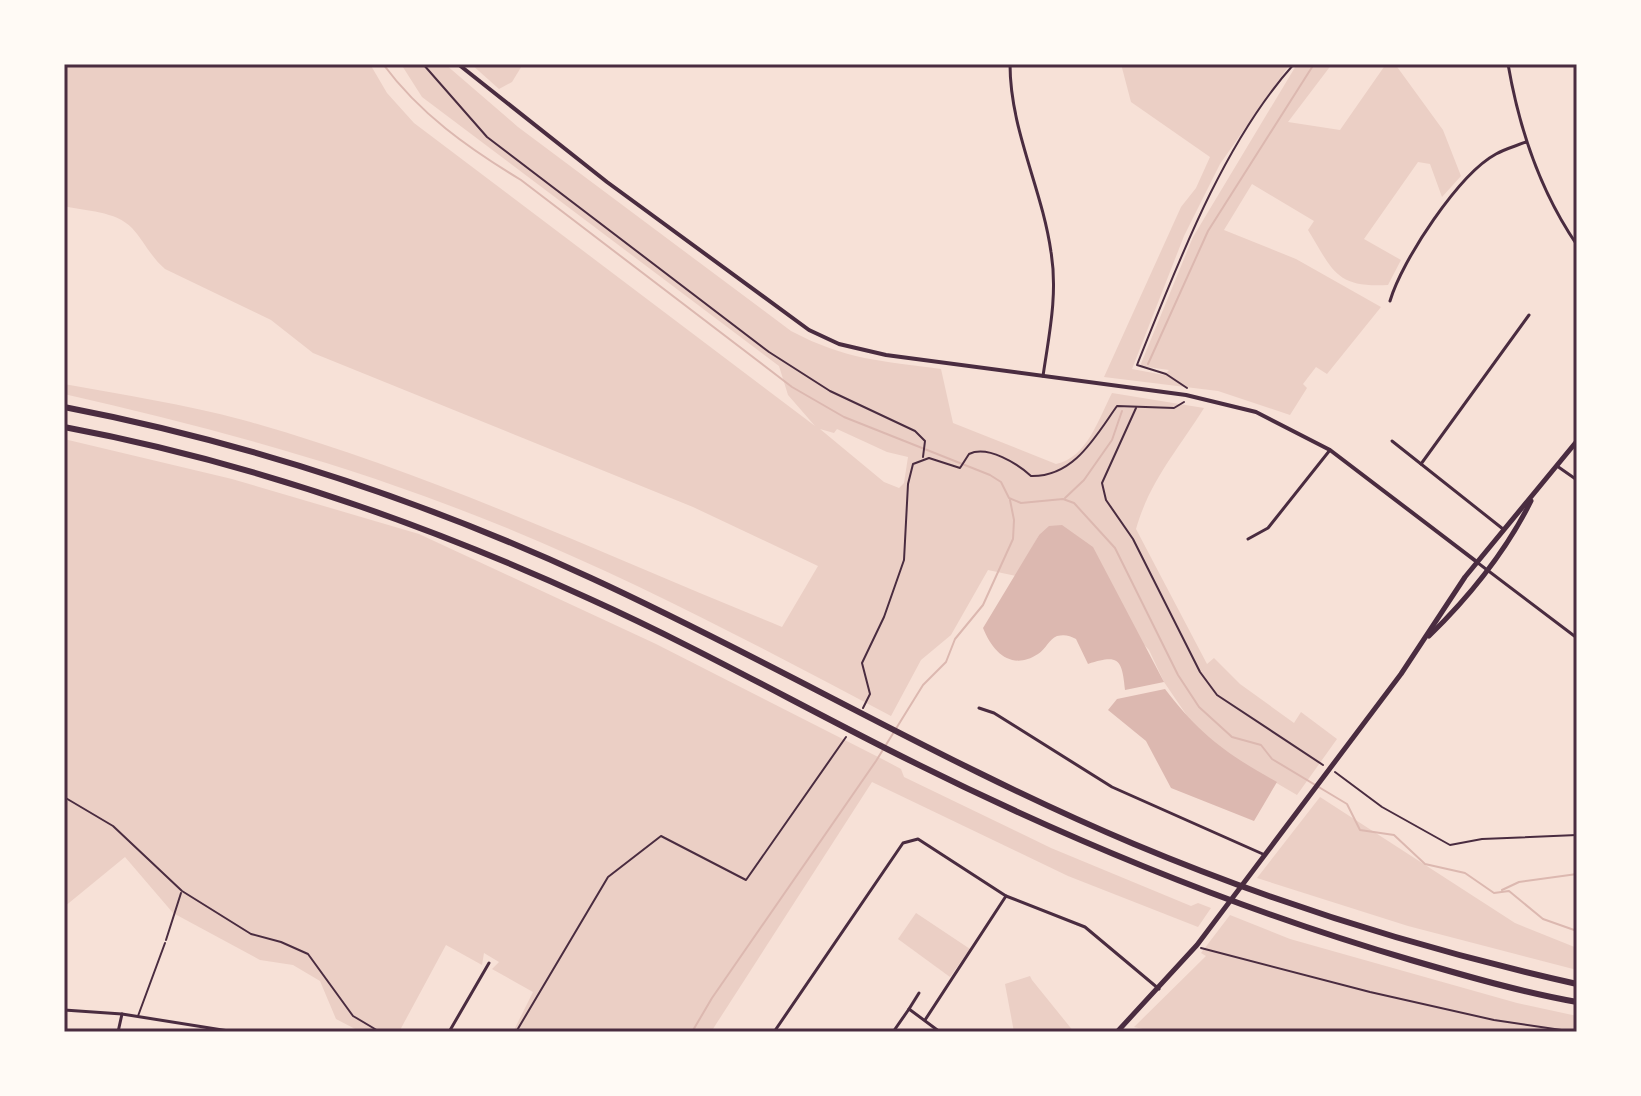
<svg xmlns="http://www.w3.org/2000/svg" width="1641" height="1096" font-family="'Alegreya Sans',sans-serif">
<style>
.green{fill:#ebcfc5;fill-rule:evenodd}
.water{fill:#dcb8b0}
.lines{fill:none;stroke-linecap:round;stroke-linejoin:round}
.stream{stroke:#dcb8b0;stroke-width:2}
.path{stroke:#4a2c40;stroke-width:2}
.service{stroke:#4a2c40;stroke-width:2}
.minor{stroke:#4a2c40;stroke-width:3}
.tertiary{stroke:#4a2c40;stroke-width:4}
.secondary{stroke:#4a2c40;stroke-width:5}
.motorway{stroke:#4a2c40;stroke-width:6}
.neatline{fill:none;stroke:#4a2c40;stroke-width:3}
</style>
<rect width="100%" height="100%" fill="#f7e1d7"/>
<g class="green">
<path d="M64,64H370L387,93L414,123L815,426L788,395L779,366L422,97L401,64H445L518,127L791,331C846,360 882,361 941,369L953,423L1056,464C1087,458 1099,418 1112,393L1204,408C1178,450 1150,480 1136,529L1207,664L1214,658L1240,684L1294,723L1301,712L1337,739L1297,795L1225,753L1194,726L1164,682L1149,650L1039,535L1016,576L988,570L951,635L921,660L891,716C747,640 601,562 448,505C322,457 195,424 64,394V384C124,395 184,404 243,420C429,472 603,554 782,627L818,566L693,507L313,353L271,320L165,269C150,256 144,241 132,228C116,211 85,211 64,206ZM820,429L834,433L837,429L887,452L908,457L904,483L899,488L884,482Z"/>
<polygon points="471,64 523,64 512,82 499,89"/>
<path d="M1121,64H1290L1220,164L1184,236L1132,369L1164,375L1169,370L1140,366L1193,237L1297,64H1332L1288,122L1340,130L1386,64H1395L1443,130L1461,176L1442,197L1430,164L1418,162L1364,239L1401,260L1388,285C1336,288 1333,271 1308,230L1314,221L1252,184L1224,230L1296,259L1381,307L1327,374L1316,367L1303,384L1307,388L1290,415L1218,391L1104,377L1181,207L1196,188L1210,157L1131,102Z"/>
<polygon points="64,439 232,479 419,534 656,644 886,761 901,769 904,777 1051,848 1191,906 1198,903 1211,908 1198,927 1068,876 872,782 711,1032 513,1032 533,992 492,969 499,962 484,953 482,965 446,945 399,1032 361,1032 336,1019 320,981 293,965 260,960 173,913 125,857 64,907"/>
<polygon points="1320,797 1515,923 1577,948 1577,970 1408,926 1257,878"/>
<polygon points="916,913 970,949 950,977 898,939"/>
<polygon points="1230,915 1290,939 1517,1003 1577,1016 1577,1032 1156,1032 1134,1027 1206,956 1201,953"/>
<polygon points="1030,976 1032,980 1074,1032 1014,1032 1005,984"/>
</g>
<g class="water">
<path d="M1062,525L1093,547L1164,682L1125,690C1122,659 1119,654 1088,664L1076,639C1070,636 1065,634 1057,636C1049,639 1046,649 1038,654C1012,671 993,653 983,628L1039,535L1049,526Z"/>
<path d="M1165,689C1199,734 1228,755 1277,782L1254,821L1171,788L1146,741L1108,710L1117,699Z"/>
</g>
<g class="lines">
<g class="stream">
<path d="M383,64C420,114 468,148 521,180L792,387L844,417L990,475L1001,482L1009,498L1021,503L1063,499L1074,503L1115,548L1178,675L1199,707L1232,737L1261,745L1272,759L1347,804L1360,830L1394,835L1425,864L1465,873L1494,893L1509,891L1543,919L1577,931"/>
<polyline points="1148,364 1208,231 1314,64"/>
<polyline points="1065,498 1084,480 1112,440 1122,411"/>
<polyline points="1502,890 1519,882 1577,874"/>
<polyline points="692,1032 712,998 876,761 923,685 946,662 955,639 983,605 1013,539 1014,520 1010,500"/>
</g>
<g class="path">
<polyline points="423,64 487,137 769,352 830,391 915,431 925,441 923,457"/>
<path d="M1187,388L1166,374L1137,365C1177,266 1222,144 1294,64"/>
<polyline points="1136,408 1102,483 1106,500 1133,539 1200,672 1217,695 1323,765"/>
<path d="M863,708L870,694L862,663L884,617L904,560L908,484L913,464L929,458L960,468L969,454C988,445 1018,464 1031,476C1074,477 1095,437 1117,406L1174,408L1184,402"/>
<polyline points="1335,772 1382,807 1450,845 1482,839 1577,835"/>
<polyline points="64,797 113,826 182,891 251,934 281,942 308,954 353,1016 380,1032"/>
<polyline points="166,940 181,893"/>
<polyline points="1201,948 1370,992 1494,1020 1575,1032"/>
<polyline points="516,1032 608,877 661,836 746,880 846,737"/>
</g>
<polyline class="service" points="138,1016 165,943"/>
<g class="minor">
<path d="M1010,64C1010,130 1042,188 1051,252C1058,294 1049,335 1043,376"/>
<path d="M1508,64C1519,128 1540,191 1577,245"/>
<path d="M1390,301C1402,260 1459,174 1496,154C1505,149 1516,146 1526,142"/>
<polyline points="1392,441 1421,464"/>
<polyline points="1557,466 1577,480"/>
<polyline points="1503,529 1421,464 1529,315"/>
<polyline points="1248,539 1268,528 1330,450"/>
<polyline points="1478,563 1577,638"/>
<polyline points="979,708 994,713 1112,787 1265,855"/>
<polyline points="909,1009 919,993"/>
<polyline points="64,1010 122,1014 235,1032"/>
<polyline points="925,1020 1006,896"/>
<polyline points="118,1032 122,1014"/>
<polyline points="449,1032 489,963"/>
<polyline points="774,1032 903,843 918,839 1006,896 1085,927 1159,989"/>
<polyline points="893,1032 909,1009 940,1032"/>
</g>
<polyline class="tertiary" points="458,64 607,182 809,330 839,344 886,355 1186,395 1256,412 1330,450 1477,562"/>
<g class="secondary">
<path d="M1429,636C1469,597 1506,551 1531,501"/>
<polyline points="1117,1032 1197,945 1401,674 1465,577 1577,441"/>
</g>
<g class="motorway">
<path d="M64,407C246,442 422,500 591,578C774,662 948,766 1134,844C1277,904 1425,950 1577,984"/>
<path d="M64,427C246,461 422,522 590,599C692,645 790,700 889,750C1057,835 1230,907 1411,960C1466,976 1521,992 1577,1002"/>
</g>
</g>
<rect width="1641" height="1096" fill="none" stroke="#fffaf5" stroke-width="132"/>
<rect x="66" y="66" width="1509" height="964" class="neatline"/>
</svg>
